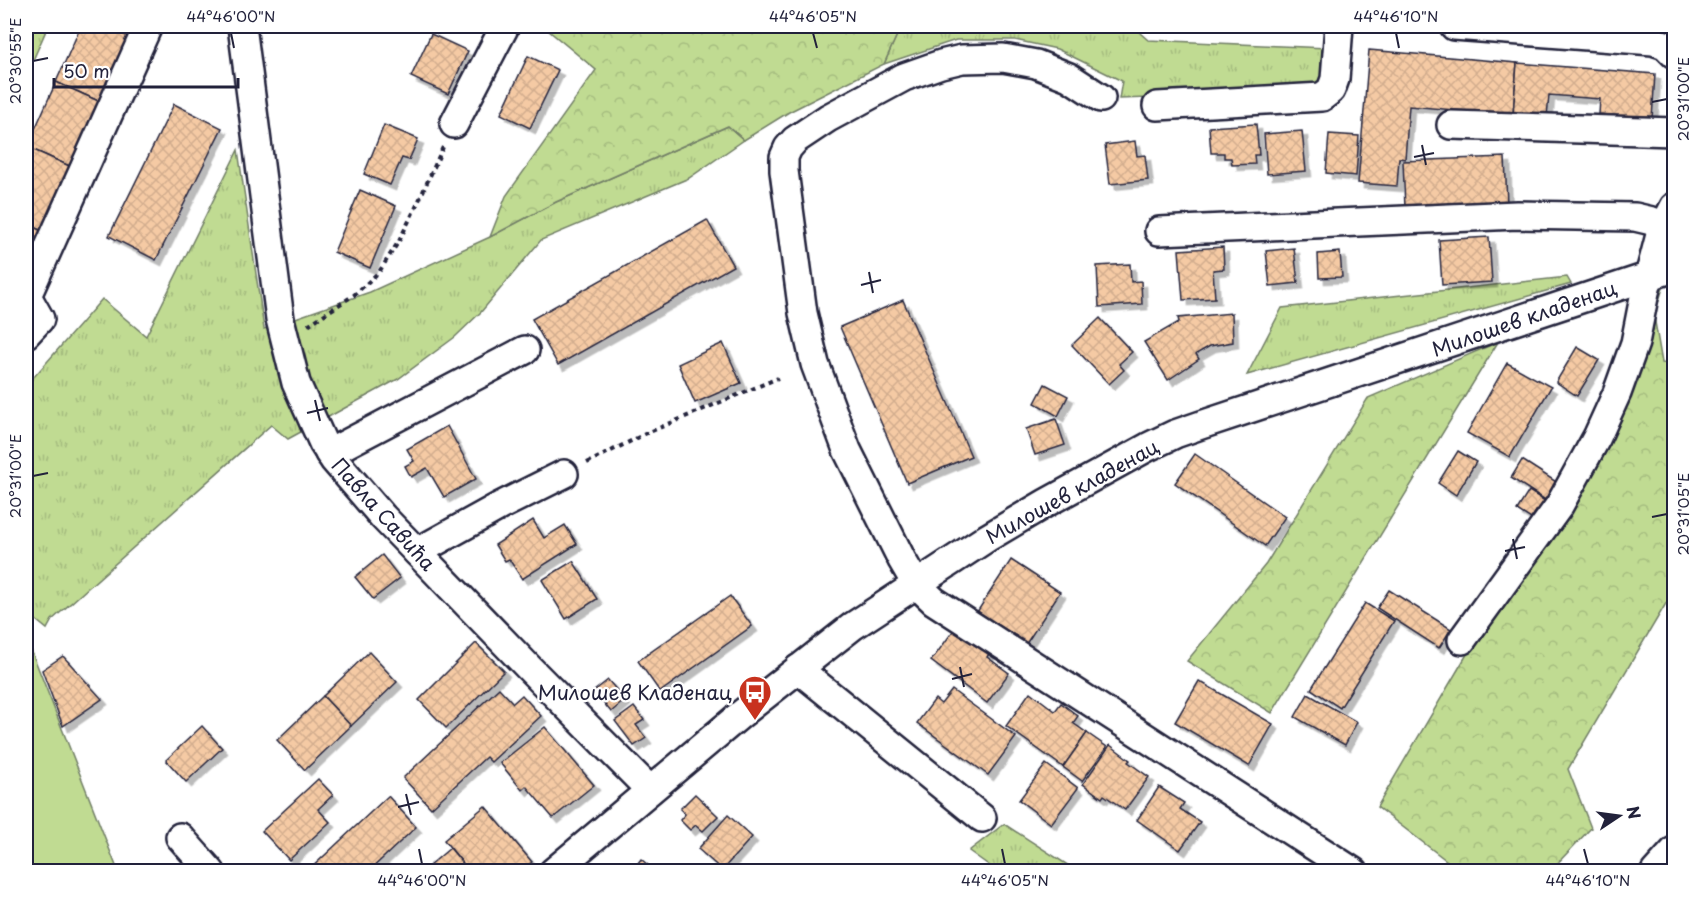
<svg xmlns="http://www.w3.org/2000/svg" width="1700" height="897" font-family="'Playpen Sans',sans-serif">
<style>
.grass{fill:url(#grass-tufts);stroke:#717e66;stroke-width:1.5}
.forest{fill:url(#forest-crowns);stroke:#717e66;stroke-width:1.5}
.garden{fill:#c0db92;stroke:#717e66;stroke-width:1.5}
.building{fill:url(#building-cross-hatch);stroke:#22223b;stroke-width:1.5;filter:url(#shadow)}
.lines{fill:none;stroke-linecap:round;stroke-linejoin:round}
.minor-casing{stroke:#22223b;stroke-width:32}
.path{stroke:#22223b;stroke-width:4;stroke-dasharray:4.5 4.5;stroke-linecap:butt}
.minor{stroke:#fff;stroke-width:27}
.ticks{fill:none;stroke:#22223b;stroke-width:2}
.labels{text-anchor:middle;dominant-baseline:central;stroke-width:4.5;stroke-linejoin:round;paint-order:stroke}
.street-label{font-size:20px;fill:#22223b;stroke:#fff}
.poi-label{font-size:20px;fill:#22223b;stroke:#fff;text-anchor:end}
.neatline{fill:none;stroke:#22223b;stroke-width:2}
.ticks-label{font-size:15px;text-anchor:middle;fill:#22223b}
</style>
<defs>
<pattern id="grass-tufts" width="24" height="20" patternUnits="userSpaceOnUse" patternTransform="scale(1.5)"><rect width="24" height="20" fill="#c0db92"/><path d="M3 7l-1-3M5 7V3M7 7l1-3M15 17l-1-3M17 17v-4M19 17l1-3" fill="none" stroke="#a5bc7f"/></pattern>
<pattern id="forest-crowns" width="20" height="18" patternUnits="userSpaceOnUse" patternTransform="scale(1.5)"><rect width="20" height="18" fill="#c0db92"/><path d="M2 6a3 3 0 1 1 6 0M12 15a3 3 0 1 1 6 0" fill="none" stroke="#a5bc7f"/></pattern>
<pattern id="building-cross-hatch" width="8" height="8" patternUnits="userSpaceOnUse" patternTransform="scale(1.5)"><rect width="8" height="8" fill="#f5caa4"/><path d="M0 0l8 8M0 8l8-8" fill="none" stroke="#d2ad8e"/></pattern>
<filter id="shadow"><feDropShadow dx="5.5" dy="5.5" stdDeviation="0" flood-color="#0004"/></filter>
</defs>
<rect width="100%" height="100%" fill="#fff"/>
<filter id="ink" filterUnits="userSpaceOnUse"><feTurbulence type="fractalNoise" baseFrequency=".0167" numOctaves="2"/><feDisplacementMap in="SourceGraphic" scale="12" xChannelSelector="R" yChannelSelector="G"/><feConvolveMatrix kernelMatrix="1 2 1 2 8 2 1 2 1" color-interpolation-filters="sRGB"/></filter>
<g filter="url(#ink)">
<g class="grass">
<polygon points="26,26 48,26 26,76"/>
<polygon points="901,26 1132,26 1148,40 1327,48 1322,91 1303,93 1119,99 1122,81 1057,49 1015,40 956,40 884,64"/>
<polygon points="728,126 744,140 689,178 541,240 481,312 455,337 398,379 288,439 271,425 52,620 47,629 26,612 26,386 102,299 146,336 238,150 264,329 370,292 490,237 556,202"/>
<polygon points="1567,277 1571,284 1247,375 1282,308"/>
<polygon points="1004,824 1077,871 997,871 969,851"/>
</g>
<g class="forest">
<polygon points="543,26 901,26 884,64 789,112 744,140 728,126 556,202 490,237 506,196 596,70"/>
<polygon points="1664,285 1654,316 1662,363 1674,364 1674,590 1568,769 1591,828 1550,871 1455,871 1451,864 1377,807 1473,644 1566,510 1653,296"/>
<polygon points="1498,342 1272,713 1187,661 1266,564 1368,398"/>
</g>
<polygon class="garden" points="26,637 118,871 26,871"/>
<g class="building">
<polygon points="81,26 104,26 134,39 105,104 56,82"/>
<polygon points="104,26 140,26 134,39"/>
<polygon points="431,34 468,51 448,94 411,77"/>
<polygon points="1369,50 1517,63 1513,115 1409,106 1405,159 1399,158 1397,186 1358,183"/>
<polygon points="528,56 558,70 530,128 501,114"/>
<polygon points="1517,63 1655,74 1652,119 1599,114 1600,99 1549,95 1547,117 1513,115"/>
<polygon points="56,82 105,104 76,169 27,147"/>
<polygon points="174,104 222,128 156,260 109,236"/>
<polygon points="1256,124 1259,155 1254,155 1255,164 1232,165 1231,158 1224,158 1224,153 1211,153 1209,127"/>
<polygon points="384,125 418,139 409,160 402,158 390,185 364,174"/>
<polygon points="1302,131 1306,171 1267,174 1264,134"/>
<polygon points="1329,134 1359,136 1356,176 1326,173"/>
<polygon points="1135,141 1137,156 1145,155 1148,180 1110,184 1105,145"/>
<polygon points="27,147 76,169 47,233 26,224 26,150"/>
<polygon points="1505,157 1507,204 1405,208 1403,161"/>
<polygon points="360,190 396,206 370,268 334,252"/>
<polygon points="707,220 733,266 558,365 532,319"/>
<polygon points="26,224 47,233 26,282"/>
<polygon points="1489,237 1492,282 1442,285 1439,240"/>
<polygon points="1223,247 1224,269 1213,270 1215,298 1183,300 1179,250"/>
<polygon points="1294,248 1298,283 1270,286 1266,251"/>
<polygon points="1340,252 1342,277 1319,278 1318,254"/>
<polygon points="1130,264 1131,282 1141,281 1142,304 1099,307 1097,266"/>
<polygon points="903,300 971,456 907,483 840,327"/>
<polygon points="1232,313 1233,342 1210,346 1196,354 1199,359 1168,380 1144,342 1179,322 1178,318"/>
<polygon points="1100,318 1132,352 1119,364 1124,370 1109,384 1072,345"/>
<polygon points="723,343 741,383 695,403 678,364"/>
<polygon points="1577,347 1599,360 1577,396 1556,382"/>
<polygon points="1507,363 1551,387 1510,457 1467,433"/>
<polygon points="1045,384 1068,396 1058,416 1035,403"/>
<polygon points="1056,419 1065,445 1035,455 1026,429"/>
<polygon points="447,426 476,479 444,497 427,468 411,477 405,466 414,461 407,449"/>
<polygon points="1458,451 1476,462 1456,495 1438,483"/>
<polygon points="1195,454 1285,517 1265,546 1175,483"/>
<polygon points="1522,460 1561,485 1550,503 1511,478"/>
<polygon points="1529,491 1553,506 1546,517 1536,511 1531,519 1517,510"/>
<polygon points="533,520 544,538 565,525 577,544 522,579 509,559 505,561 495,545"/>
<polygon points="382,555 400,578 373,599 355,577"/>
<polygon points="1011,560 1060,592 1026,644 977,612"/>
<polygon points="573,561 597,599 566,619 542,580"/>
<polygon points="1389,590 1451,629 1439,648 1377,608"/>
<polygon points="730,596 752,626 660,692 638,661"/>
<polygon points="1365,603 1394,621 1340,708 1311,689"/>
<polygon points="956,627 990,652 987,657 1009,673 987,703 931,661"/>
<polygon points="476,643 504,671 446,728 419,700"/>
<polygon points="369,652 397,682 351,726 323,696"/>
<polygon points="63,656 102,699 63,726 42,670"/>
<polygon points="608,680 625,700 611,712 594,691"/>
<polygon points="1199,681 1273,724 1249,766 1175,722"/>
<polygon points="499,688 513,703 522,695 541,716 491,762 486,757 431,808 403,778"/>
<polygon points="952,690 1016,737 988,775 917,723 935,699 941,704"/>
<polygon points="1030,692 1055,711 1061,703 1078,716 1073,723 1087,733 1063,767 1006,726"/>
<polygon points="1308,694 1357,722 1345,745 1295,717"/>
<polygon points="323,696 351,726 305,770 277,740"/>
<polygon points="634,707 644,720 636,725 646,738 634,746 615,721"/>
<polygon points="202,726 222,748 186,782 166,760"/>
<polygon points="545,727 594,785 553,818 526,786 522,790 500,763"/>
<polygon points="1087,733 1107,747 1082,781 1063,767"/>
<polygon points="1110,745 1130,760 1128,762 1149,777 1125,810 1104,795 1102,798 1083,784"/>
<polygon points="1046,764 1078,788 1051,824 1019,800"/>
<polygon points="318,779 333,795 318,809 330,822 289,860 262,831"/>
<polygon points="1159,787 1184,803 1180,809 1200,822 1180,850 1137,820"/>
<polygon points="695,794 718,816 703,831 696,825 690,830 680,820 685,814 680,809"/>
<polygon points="388,796 416,827 368,872 307,872"/>
<polygon points="485,806 532,862 521,872 470,872 444,840"/>
<polygon points="728,815 752,837 722,870 698,849"/>
<polygon points="450,848 470,872 422,872"/>
<polygon points="641,859 656,872 631,872"/>
</g>
<g class="lines">
<defs>
<g id="minor">
<polyline points="242,26 280,319 296,383 323,443 334,460 383,517 530,669 650,790"/>
<polyline points="1454,26 1653,41 1665,45 1674,54"/>
<polyline points="1101,98 1069,77 1036,64 1003,58 962,59 941,64 904,77 828,118 795,140 788,148 784,157 784,171 803,313 815,364 847,450 902,560 916,584 934,601 1354,872"/>
<polyline points="1157,106 1322,97 1331,90 1335,79 1339,26"/>
<polyline points="454,124 505,26"/>
<polyline points="1451,125 1674,132"/>
<polyline points="1159,231 1517,215 1635,217 1652,221 1664,226"/>
<polyline points="26,334 40,319 27,296 148,26"/>
<polyline points="329,453 525,350"/>
<polyline points="417,552 500,506 564,474"/>
<polyline points="1462,640 1559,506 1597,437 1617,393 1635,343 1645,292 1660,235 1664,226 1674,207"/>
<polyline points="798,669 982,818"/>
<polyline points="180,837 211,872"/>
<polyline points="553,872 740,715 853,626 987,538 1046,503 1148,447 1175,434 1201,425 1674,268"/>
<polyline points="1655,872 1674,851"/>
</g>
</defs>
<use href="#minor" class="minor-casing"/>
<g class="path">
<polyline points="308,325 354,295 379,272 399,241 417,205 443,147"/>
<polyline points="587,463 647,433 778,378"/>
</g>
<use href="#minor" class="minor"/>
</g>
</g>
<path class="ticks" d="M231,33L234,48M813,33L817,48M1396,33L1399,48M33,61L48,58M1652,102L1667,99M1422,145L1426,165M1414,157L1434,153M869,272L873,293M861,285L881,280M315,400L320,421M307,413L328,408M33,476L48,473M1652,517L1667,514M1513,539L1517,559M1505,551L1525,547M960,667L964,687M952,679L972,674M406,794L411,815M398,807L419,802M419,849L422,864M1002,849L1005,864M1584,849L1588,864"/>
<defs>
<symbol id="bus-pin" viewBox="-11 -11 22 30"><path d="M0 17L-7.5 6A9.5 9.5 0 1 1 7.5 6Z" fill="#c8321e" stroke="#fff"/><path d="M-5-6H5V4H4V6H2V4H-2V6H-4V4H-5ZM-3.5-4V0h7V-4ZM-3.5 1.2v1.5H-2V1.2ZM2 1.2v1.5H3.5V1.2Z" fill="#fff"/></symbol>
</defs>
<g fill-rule="evenodd">
<use href="#bus-pin" x="736" y="673" width="38" height="52"/>
</g>
<g class="labels">
<g class="street-label">
<text transform="translate(1524 318) rotate(-19)">Милошев кладенац</text>
<text transform="translate(1072 491) rotate(-29)">Милошев кладенац</text>
<text transform="translate(384 514) rotate(48)">Павла Савића</text>
</g>
<g class="poi-label">
<text x="732" y="692">Милошев Кладенац</text>
</g>
</g>
<rect width="1700" height="897" fill="none" stroke="#fff" stroke-width="66"/>
<g transform="translate(1619 816) rotate(77)" stroke="#ffffff" stroke-width="4.5" paint-order="stroke">
<path d="M0-4.5L10 22L0 15L-10 22Z" fill="#22223b"/>
<text y="-9" font-size="16" font-weight="bold" text-anchor="middle" fill="#22223b">N</text>
</g>
<path d="M54 78v9h184v-9" fill="none" stroke="#22223b" stroke-width="3"/>
<text x="63" y="78" font-size="18" fill="#22223b" stroke="#ffffff" stroke-width="4.5" paint-order="stroke">50 m</text>
<rect x="33" y="33" width="1634" height="831" class="neatline"/>
<g class="ticks-label">
<text x="231" y="22">44°46'00"N</text>
<text x="813" y="22">44°46'05"N</text>
<text x="1396" y="22">44°46'10"N</text>
<text transform="translate(16 61) rotate(-90)" y="5">20°30'55"E</text>
<text transform="translate(1684 99) rotate(-90)" y="5">20°31'00"E</text>
<text transform="translate(16 476) rotate(-90)" y="5">20°31'00"E</text>
<text transform="translate(1684 514) rotate(-90)" y="5">20°31'05"E</text>
<text x="422" y="886">44°46'00"N</text>
<text x="1005" y="886">44°46'05"N</text>
<text x="1588" y="886">44°46'10"N</text>
</g>
</svg>
